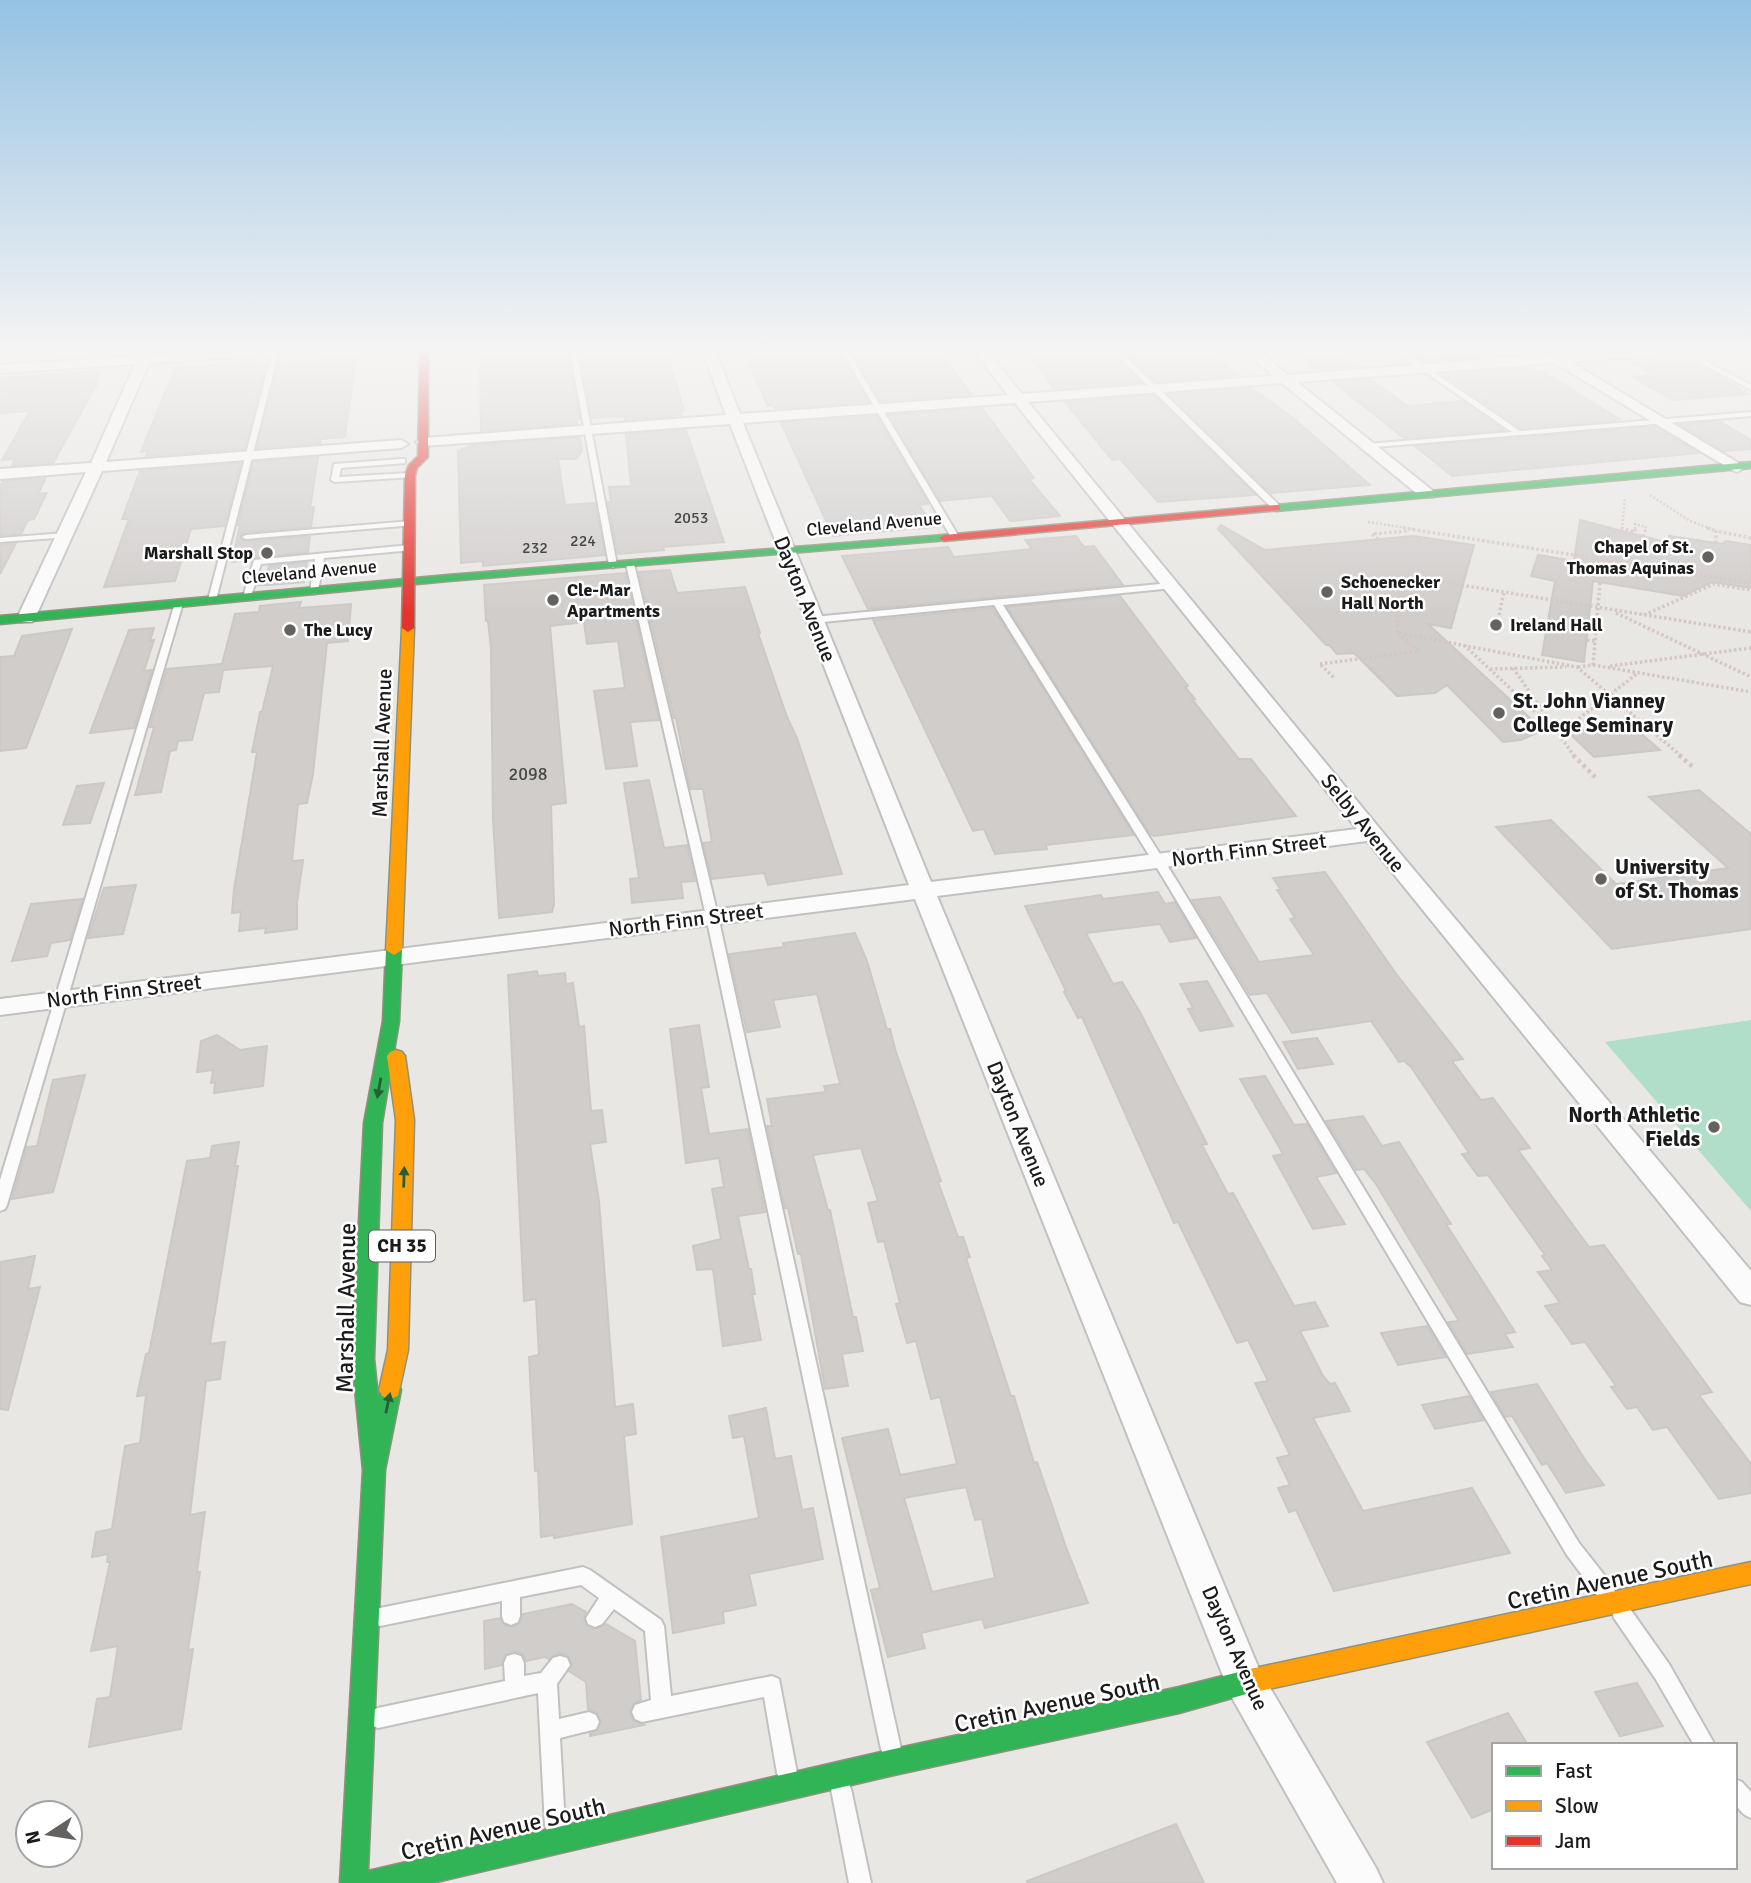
<svg xmlns="http://www.w3.org/2000/svg" width="1751" height="1883" font-family="Signika,sans-serif">
<style>
.pitch{fill:#b1dec8}
.building{fill:#d0cdcb;stroke:#ccc8c5;stroke-width:2;fill-rule:evenodd}
.lines{fill:none;stroke-linecap:round;stroke-linejoin:round}
.lane-casing{stroke:#c2c1c0;stroke-width:4}
.street-casing{stroke:#c2c1c0;stroke-width:4}
.fast-casing{stroke:#90917d;stroke-width:3}
.slow-casing{stroke:#90917d;stroke-width:3}
.jam-casing{stroke:#90917d;stroke-width:3}
.path-far2{stroke:#d4c6c5;stroke-width:2.5;stroke-dasharray:2 2;stroke-linecap:butt}
.path-far1{stroke:#d4c6c5;stroke-width:3.5;stroke-dasharray:2.5 2.5;stroke-linecap:butt}
.path{stroke:#d4c6c5;stroke-width:4.5;stroke-dasharray:3.5 3.5;stroke-linecap:butt}
.lane{fill:#fcfbfb;fill-rule:evenodd}
.street{fill:#fcfbfb;fill-rule:evenodd}
.fast{fill:#30b455;fill-rule:evenodd}
.slow{fill:#ff9f0a;fill-rule:evenodd}
.jam{fill:#e5322d;fill-rule:evenodd}
.oneway{fill:#246035}
.poi-dot{fill:#636261;stroke:#fff;stroke-width:2.5}
.labels{text-anchor:middle;dominant-baseline:central;stroke-width:5;stroke-linejoin:round;paint-order:stroke}
.far-number-label{font-size:16px;fill:#484847}
.far-street-label{font-size:18px;fill:#1b1b1b;stroke:#fff}
.far-poi-label{font-size:18px;font-weight:bold;fill:#1b1b1b;stroke:#fff;text-anchor:start}
.number-label{font-size:18px;fill:#484847}
.shield{fill:#fff;stroke:#5f5f5f;stroke-width:2}
.shield-label{font-size:19px;font-weight:bold;fill:#1b1b1b}
.street-label{font-size:21px;fill:#1b1b1b;stroke:#fff}
.poi-label{font-size:21px;font-weight:bold;fill:#1b1b1b;stroke:#fff;text-anchor:start}
.near-street-label{font-size:24px;fill:#1b1b1b;stroke:#fff}
</style>
<rect width="100%" height="100%" fill="#e9e7e4"/>
<polygon class="pitch" points="1751,1020 1751,1211 1605,1042"/>
<g class="building">
<polygon points="480,350 567,350 580,419 577,419 577,424 481,431"/>
<polygon points="579,350 666,350 684,411 680,412 682,416 625,420 625,416 592,418"/>
<polygon points="750,350 839,350 869,402 775,409 773,405 768,406 749,364 755,363"/>
<polygon points="850,350 912,350 912,354 940,352 972,395 881,401"/>
<polygon points="1029,350 1109,350 1141,383 1054,389 1046,379 1049,379 1030,358 1036,357"/>
<polygon points="1123,350 1206,350 1238,376 1156,382"/>
<polygon points="1407,350 1502,350 1510,355 1424,362"/>
<polygon points="1339,356 1354,367 1317,370 1304,361 1309,360 1306,358"/>
<polygon points="356,357 345,437 321,439 320,443 257,448 278,364"/>
<polygon points="1685,361 1714,373 1748,394 1673,400 1632,377 1655,375 1636,364"/>
<polygon points="254,362 253,366 266,365 245,449 146,456 148,451 141,452 175,368"/>
<polygon points="1529,368 1537,372 1543,372 1621,420 1521,428 1443,374"/>
<polygon points="98,371 96,374 101,373 95,382 98,382 53,463 12,466 15,459 2,460 30,411 0,413 0,378"/>
<polygon points="1370,379 1407,406 1463,401 1504,430 1404,438 1333,382"/>
<polygon points="1251,388 1293,418 1370,485 1271,493 1168,394"/>
<polygon points="1154,395 1255,495 1158,502 1120,459 1112,460 1065,402"/>
<polygon points="982,408 1034,478 1029,479 1060,516 1010,521 992,496 940,501 889,415"/>
<polygon points="877,416 927,502 928,504 919,505 934,527 833,536 781,423"/>
<polygon points="1719,421 1751,440 1751,449 1723,451 1680,425"/>
<polygon points="1655,427 1699,453 1452,476 1415,446"/>
<polygon points="686,430 724,542 663,547 664,550 618,554 608,502 611,502 609,487 631,486 626,434"/>
<polygon points="580,437 582,451 576,459 558,459 565,505 595,503 605,555 483,566 483,561 461,563 458,451 472,445"/>
<polygon points="318,457 310,508 314,507 311,527 246,532 240,536 246,542 310,536 308,552 232,562 240,525 238,525 253,462"/>
<polygon points="241,463 224,526 191,529 175,581 104,587 129,519 122,519 140,471"/>
<polygon points="46,478 38,494 47,493 34,519 28,520 21,534 0,535 0,486 3,481"/>
<polygon points="1580,520 1669,543 1669,536 1722,544 1726,541 1751,545 1751,588 1712,582 1683,596 1593,581 1584,662 1542,655 1555,581 1531,576 1538,555 1574,561"/>
<polygon points="1221,525 1265,550 1413,536 1474,545 1451,628 1428,624 1543,730 1521,740 1503,742 1447,685 1435,693 1397,696 1354,653 1337,654 1329,645 1326,645 1218,529"/>
<polygon points="1076,536 1084,547 1094,546 1123,585 868,609 842,556 948,547 954,557 1004,552 1032,549 1025,540"/>
<polygon points="16,543 0,574 0,545"/>
<polygon points="307,562 304,582 268,585 272,581 266,576 269,566"/>
<polygon points="670,570 677,593 745,587 760,633 758,633 787,717 797,738 842,874 768,885 764,873 712,879 703,843 712,842 703,789 690,789 676,718 674,718 639,572"/>
<polygon points="625,573 659,720 630,722 637,766 606,769 594,691 625,688 618,641 587,644 584,622 550,626 566,803 551,805 554,904 552,912 499,918 493,819 491,648 488,621 486,621 484,585"/>
<polygon points="1120,596 1188,686 1185,687 1195,699 1192,699 1239,759 1251,759 1296,816 1177,833 1154,836 1150,834 1007,607"/>
<polygon points="301,602 299,608 351,604 348,641 327,643 313,774 307,803 298,804 292,861 303,860 297,903 297,929 265,933 266,928 239,931 241,912 232,913 234,889 257,752 252,752 260,712 262,712 273,666 223,670 219,692 204,693 192,740 178,741 176,750 170,751 161,792 135,795 154,727 150,727 167,669 222,664 235,614 259,612 260,606"/>
<polygon points="993,608 1134,835 1046,845 1047,849 995,854 984,829 973,831 873,620"/>
<polygon points="154,628 150,641 154,640 144,671 152,670 134,728 90,733 129,630"/>
<polygon points="72,629 26,748 0,751 0,657 14,656 22,636"/>
<polygon points="1631,725 1660,750 1594,757 1568,732"/>
<polygon points="649,780 664,848 687,845 695,881 681,882 683,898 632,903 630,879 639,878 624,783"/>
<polygon points="104,783 90,823 63,825 77,786"/>
<polygon points="1699,790 1751,834 1751,929 1612,949 1496,827 1551,820 1616,884 1728,868 1649,797"/>
<polygon points="1325,872 1397,975 1463,1059 1452,1061 1481,1100 1493,1098 1530,1148 1518,1150 1589,1247 1604,1245 1712,1392 1699,1395 1751,1464 1751,1493 1719,1499 1667,1427 1653,1430 1637,1407 1627,1409 1611,1387 1616,1386 1585,1342 1572,1344 1545,1306 1560,1303 1538,1272 1552,1270 1542,1256 1545,1255 1488,1175 1478,1176 1462,1154 1469,1153 1411,1067 1404,1061 1399,1062 1371,1021 1292,1033 1267,993 1250,995 1192,900 1220,897 1259,962 1314,955 1290,919 1295,918 1277,890 1281,890 1273,878"/>
<polygon points="136,885 123,934 88,938 104,888"/>
<polygon points="1158,892 1165,904 1175,902 1196,938 1170,942 1160,924 1086,933 1113,984 1122,982 1141,1014 1207,1144 1202,1145 1228,1194 1233,1193 1294,1306 1315,1302 1328,1326 1300,1331 1323,1376 1330,1384 1335,1383 1350,1411 1313,1418 1363,1511 1472,1488 1510,1553 1334,1591 1296,1510 1289,1512 1278,1488 1290,1485 1277,1458 1290,1455 1255,1383 1268,1381 1248,1340 1237,1343 1178,1222 1174,1223 1082,1017 1078,1018 1064,992 1066,991 1025,906 1101,895 1103,899"/>
<polygon points="83,899 70,940 51,943 47,956 12,961 31,904"/>
<path d="M855,933L867,961L887,1029H890L896,1052L941,1181L938,1182L958,1237H963L970,1257L966,1258L1011,1396H1014L1034,1463L1037,1462L1066,1547L1088,1603L985,1628L982,1619L921,1633L925,1648L888,1657L871,1590L880,1588L842,1438L888,1429L900,1475L957,1464L940,1397L931,1399L916,1341L907,1343L896,1304L900,1303L884,1241L878,1242L868,1203L878,1201L861,1148L813,1155L828,1210H830L853,1317H856L863,1351L842,1354L848,1386L825,1389L801,1254H798L788,1208H785L767,1126H772L767,1099L826,1092L824,1086L840,1084L817,994L773,1000L780,1027L747,1032L729,954L784,947L783,943ZM966,1487L975,1520L982,1519L995,1578L932,1592L904,1498Z"/>
<polygon points="537,971 538,976 565,973 566,984 573,983 579,1027 584,1026 591,1111 602,1110 606,1142 590,1144 599,1201 615,1407 633,1404 636,1434 624,1436 632,1524 554,1538 554,1535 541,1537 538,1470 535,1471 529,1357 539,1355 536,1299 524,1301 508,975"/>
<polygon points="1207,981 1233,1026 1200,1031 1188,1009 1193,1008 1180,984"/>
<polygon points="699,1025 709,1087 701,1088 709,1134 748,1129 765,1212 738,1216 749,1269 751,1269 755,1294 752,1294 761,1340 723,1346 713,1269 697,1270 693,1246 721,1239 712,1189 724,1187 719,1158 686,1163 670,1029"/>
<polygon points="217,1035 240,1050 267,1046 263,1086 214,1093 215,1082 211,1083 213,1070 197,1072 201,1041"/>
<polygon points="1317,1038 1333,1064 1298,1069 1283,1042"/>
<polygon points="85,1075 53,1192 12,1199 27,1147 37,1146 53,1080"/>
<polygon points="1265,1076 1294,1125 1307,1124 1336,1173 1316,1177 1345,1224 1313,1229 1273,1156 1283,1154 1240,1079"/>
<polygon points="1363,1116 1382,1146 1399,1142 1451,1224 1446,1224 1515,1332 1505,1334 1513,1347 1467,1354 1448,1322 1459,1321 1376,1184 1364,1169 1356,1170 1326,1121"/>
<polygon points="239,1142 235,1166 238,1166 210,1344 225,1342 220,1379 206,1381 190,1515 205,1512 197,1572 200,1572 188,1650 193,1649 181,1729 89,1747 97,1699 110,1697 118,1646 91,1651 110,1562 107,1562 108,1554 92,1557 96,1532 112,1529 125,1446 140,1443 146,1395 137,1396 146,1354 149,1353 187,1161 210,1158 212,1146"/>
<polygon points="35,1256 28,1289 40,1287 8,1410 0,1409 0,1262"/>
<polygon points="1427,1326 1446,1357 1398,1365 1381,1333"/>
<polygon points="1537,1384 1586,1461 1604,1485 1566,1493 1547,1463 1542,1465 1512,1416 1505,1417 1491,1392"/>
<polygon points="1469,1396 1484,1420 1435,1429 1422,1405"/>
<polygon points="766,1408 775,1459 791,1456 802,1510 813,1508 823,1559 749,1574 756,1605 723,1612 724,1623 673,1633 661,1537 759,1518 744,1436 733,1438 729,1416"/>
<polygon points="572,1604 586,1612 584,1619 587,1626 596,1629 606,1624 635,1641 641,1700 633,1704 630,1713 634,1721 644,1725 590,1736 590,1733 598,1730 601,1721 597,1713 588,1709 586,1682 569,1671 572,1664 568,1655 559,1653 549,1659 545,1657 526,1661 522,1653 513,1651 505,1655 502,1665 485,1669 484,1621 500,1618 503,1624 512,1627 520,1623 523,1614"/>
<polygon points="1637,1683 1663,1726 1620,1736 1595,1692"/>
<polygon points="1508,1713 1528,1745 1494,1745 1494,1809 1472,1818 1427,1742"/>
<polygon points="1176,1824 1204,1883 1028,1883 1027,1881"/>
</g>
<g class="lines">
<defs>
<g id="lane">
<polygon points="273,350 279,350 216,600 212,603 208,600"/>
<polygon points="570,350 576,350 617,565 613,568 609,565"/>
<polygon points="841,350 847,350 959,537 958,539 951,537"/>
<polygon points="1112,350 1119,350 1279,505 1279,509 1273,509"/>
<polygon points="1393,350 1401,350 1520,431 1751,412 1751,416 1364,448 1363,446 1367,444 1512,432"/>
<polygon points="1677,350 1685,350 1751,385 1751,390"/>
<polygon points="402,459 405,459 405,463 341,468 339,477 410,473 414,475 413,477 335,482 331,480 334,464"/>
<polygon points="411,521 414,521 414,525 246,539 242,537 246,535"/>
<polygon points="66,533 69,533 69,537 0,542 0,538"/>
<polygon points="410,545 414,548 413,550 324,558 318,591 314,594 310,591 315,559 261,564 256,579 265,578 269,581 265,584 255,584 250,599 243,597 254,560"/>
<polygon points="630,561 634,564 718,916 901,1749 898,1756 891,1759 884,1756 881,1749 706,916 626,564"/>
<polygon points="1170,583 1173,584 1173,588 1003,605 1177,881 1579,1543 1613,1586 1615,1592 1613,1598 1606,1601 1599,1598 1567,1555 1165,881 994,605 813,623 808,620 813,617"/>
<polygon points="179,600 183,603 7,1205 5,1209 0,1211 0,1180 175,603"/>
<polygon points="583,1567 590,1570 661,1620 664,1626 671,1696 772,1676 779,1679 797,1773 794,1780 787,1783 780,1780 777,1773 764,1697 642,1722 635,1719 632,1712 635,1705 651,1700 645,1631 614,1609 602,1624 595,1627 588,1624 586,1618 599,1598 581,1585 520,1597 520,1616 518,1622 511,1625 504,1622 502,1616 502,1601 380,1626 373,1623 371,1617 373,1611 380,1608"/>
<polygon points="1621,1603 1628,1606 1669,1664 1715,1745 1694,1745 1655,1678 1614,1618 1612,1612 1614,1606"/>
<polygon points="514,1654 521,1656 524,1663 524,1676 541,1673 553,1658 560,1656 567,1658 570,1665 557,1684 559,1719 589,1712 596,1715 599,1722 596,1729 560,1738 565,1826 562,1833 555,1836 548,1833 545,1826 538,1693 378,1728 371,1725 368,1718 371,1711 378,1708 505,1681 504,1663 507,1656"/>
<polygon points="841,1779 848,1782 851,1789 871,1883 849,1883 831,1789 834,1782"/>
<path d="M1735,1779L1742,1782L1751,1792V1818C1733,1811 1735,1796 1735,1779Z"/>
</g>
<g id="street">
<polygon points="141,350 154,350 152,355 222,350 289,350 283,354 149,363 106,462 401,440 408,444 401,448 102,471 35,618 32,622 20,622 17,618 86,472 0,479 0,469 91,463 135,364 0,373 0,365 139,356"/>
<path d="M702,350H715L740,414L1008,395L973,350H986L1022,394L1273,376L1244,350H1258L1288,375L1556,354L1683,350L1677,354L1571,362L1745,467L1737,472L1732,470L1555,363L1297,382L1433,491L1435,494L1433,497H1421L1282,383L1028,402L1399,852L1751,1271V1305L1740,1302L1367,841L937,896L1259,1669L1376,1868L1383,1883H1337L1231,1696L915,899L0,1015V999L909,885L730,424L423,446L416,442L423,438L726,415ZM1015,403L1357,829L931,882L743,423Z"/>
</g>
<g id="fast">
<polygon points="1751,462 1751,468 1276,511 1271,508 1276,505"/>
<polygon points="944,535 949,538 948,540 448,581 0,624 0,616 448,575"/>
<polygon points="394,945 402,950 399,1021 382,1123 374,1359 378,1398 382,1384 390,1381 398,1384 401,1390 385,1470 368,1871 894,1749 1179,1687 1255,1668 1264,1671 1268,1680 1264,1689 1179,1713 894,1775 432,1883 340,1883 363,1470 352,1359 364,1123 383,1021 386,950"/>
</g>
<g id="slow">
<polygon points="408,624 414,628 402,950 394,955 386,950 402,628"/>
<polygon points="396,1050 402,1052 405,1056 414,1120 408,1350 398,1396 390,1399 382,1396 379,1390 388,1350 396,1120 387,1056 390,1052"/>
<polygon points="1751,1562 1751,1584 1255,1692 1246,1689 1242,1680 1246,1671 1255,1668"/>
</g>
<g id="jam">
<polygon points="420,350 428,350 428,457 417,468 415,475 414,628 408,632 402,628 405,475 409,465 418,456"/>
<polygon points="1276,505 1280,506 1280,510 944,541 939,538 944,535"/>
</g>
</defs>
<use href="#lane" class="lane-casing"/>
<use href="#street" class="street-casing"/>
<use href="#fast" class="fast-casing"/>
<use href="#slow" class="slow-casing"/>
<use href="#jam" class="jam-casing"/>
<g class="path-far2">
<polyline points="1650,495 1690,521 1712,529"/>
<polyline points="1368,522 1414,529"/>
<polyline points="1622,529 1625,497"/>
<polyline points="1635,529 1635,524 1646,527 1645,529"/>
</g>
<g class="path-far1">
<polyline points="1403,528 1751,583"/>
<polyline points="1621,528 1635,532 1635,528"/>
<polyline points="1707,528 1716,531"/>
<polyline points="1378,539 1372,534 1408,531"/>
<polyline points="1716,543 1716,531 1751,538"/>
<polyline points="1616,613 1751,677"/>
<polyline points="1499,615 1504,592"/>
<polyline points="1644,615 1714,584 1751,590"/>
<polyline points="1587,640 1595,641"/>
<polyline points="1464,645 1559,734 1574,756"/>
<polyline points="1320,664 1419,651 1398,634"/>
<polyline points="1321,665 1335,679"/>
<polyline points="1593,665 1751,692"/>
<polyline points="1610,666 1751,648"/>
<polyline points="1578,667 1593,665 1602,559 1611,530 1643,537 1646,528"/>
<polyline points="1513,668 1554,727"/>
<polyline points="1490,669 1566,667"/>
<polyline points="1559,734 1638,673"/>
<polyline points="1681,756 1577,667 1398,633 1396,607 1411,577 1751,632"/>
</g>
<g class="path">
<polyline points="1573,755 1597,779"/>
<polyline points="1679,755 1693,767"/>
</g>
<use href="#lane" class="lane"/>
<use href="#street" class="street"/>
<use href="#fast" class="fast"/>
<use href="#slow" class="slow"/>
<use href="#jam" class="jam"/>
</g>
<defs><path id="oneway-solid" d="M-6-.8H1V-3.2L6.5 0L1 3.2V.8H-6Z" transform="scale(1.75)"/></defs>
<g class="oneway">
<use href="#oneway-solid" transform="translate(379 1088) rotate(100)"/>
<use href="#oneway-solid" transform="translate(404 1177) rotate(-88)"/>
<use href="#oneway-solid" transform="translate(388 1403) rotate(-78)"/>
</g>
<linearGradient id="sky" x2="0" y2="1"><stop stop-color="#95c2e3"/><stop offset="0.57" stop-color="#f5f4f3"/><stop offset="1" stop-color="#f5f4f3" stop-opacity="0"/></linearGradient>
<rect width="1751" height="614" fill="url(#sky)"/>
<g class="poi-dot">
<circle cx="267" cy="553" r="7"/>
<circle cx="1708" cy="557" r="7"/>
<circle cx="1327" cy="592" r="7"/>
<circle cx="553" cy="600" r="7"/>
<circle cx="1496" cy="625" r="7"/>
<circle cx="290" cy="630" r="7"/>
<circle cx="1499" cy="713" r="7"/>
<circle cx="1601" cy="879" r="7"/>
<circle cx="1714" cy="1127" r="7"/>
</g>
<g class="labels">
<g class="far-number-label">
<text x="691" y="518">2053</text>
<text x="583" y="541">224</text>
<text x="535" y="548">232</text>
</g>
<g class="far-street-label">
<text transform="translate(874 524) rotate(-5)">Cleveland Avenue</text>
<text transform="translate(309 572) rotate(-5)">Cleveland Avenue</text>
</g>
<g class="far-poi-label">
<text x="1694" y="547" text-anchor="end">Chapel of St.<tspan x="1694" dy="21">Thomas Aquinas</tspan></text>
<text x="253" y="553" text-anchor="end">Marshall Stop</text>
<text x="1341" y="582">Schoenecker<tspan x="1341" dy="21">Hall North</tspan></text>
<text x="567" y="590">Cle-Mar<tspan x="567" dy="21">Apartments</tspan></text>
<text x="1510" y="625">Ireland Hall</text>
<text x="304" y="630">The Lucy</text>
</g>
<g class="number-label">
<text x="528" y="774">2098</text>
</g>
<rect class="shield" x="369" y="1230.5" width="66" height="31" rx="5"/>
<g class="shield-label">
<text x="402" y="1246">CH 35</text>
</g>
<g class="street-label">
<text transform="translate(805 599) rotate(68)">Dayton Avenue</text>
<text transform="translate(382 743) rotate(-88)">Marshall Avenue</text>
<text transform="translate(1363 823) rotate(51)">Selby Avenue</text>
<text transform="translate(1249 850) rotate(-7)">North Finn Street</text>
<text transform="translate(686 920) rotate(-7)">North Finn Street</text>
<text transform="translate(124 991) rotate(-7)">North Finn Street</text>
<text transform="translate(1018 1124) rotate(68)">Dayton Avenue</text>
<text transform="translate(1235 1648) rotate(66)">Dayton Avenue</text>
</g>
<g class="poi-label">
<text x="1513" y="701">St. John Vianney<tspan x="1513" dy="24">College Seminary</tspan></text>
<text x="1615" y="867">University<tspan x="1615" dy="24">of St. Thomas</tspan></text>
<text x="1700" y="1115" text-anchor="end">North Athletic<tspan x="1700" dy="24">Fields</tspan></text>
</g>
<g class="near-street-label">
<text transform="translate(346 1308) rotate(-89)">Marshall Avenue</text>
<text transform="translate(1610 1580) rotate(-12)">Cretin Avenue South</text>
<text transform="translate(1057 1703) rotate(-12)">Cretin Avenue South</text>
<text transform="translate(503 1829) rotate(-13)">Cretin Avenue South</text>
</g>
</g>
<rect x="1492" y="1743" width="245" height="126" fill="#ffffff" stroke="#a4a4a4" stroke-width="2"/>
<rect x="1506" y="1766" width="35" height="10" fill="#30b455" stroke="#a4a4a4" stroke-width="2"/>
<text x="1555" y="1778" font-size="21" fill="#1b1b1b">Fast</text>
<rect x="1506" y="1801" width="35" height="10" fill="#ff9f0a" stroke="#a4a4a4" stroke-width="2"/>
<text x="1555" y="1813" font-size="21" fill="#1b1b1b">Slow</text>
<rect x="1506" y="1836" width="35" height="10" fill="#e5322d" stroke="#a4a4a4" stroke-width="2"/>
<text x="1555" y="1848" font-size="21" fill="#1b1b1b">Jam</text>
<g transform="translate(49 1834) rotate(258)"><circle r="33" fill="#ffffff" stroke="#a4a4a4" stroke-width="2"/>
<path d="M0-5L12 26L0 18L-12 26Z" fill="#636261"/>
<text y="-10" font-size="19" font-weight="bold" text-anchor="middle" fill="#1b1b1b">N</text>
</g>
</svg>
